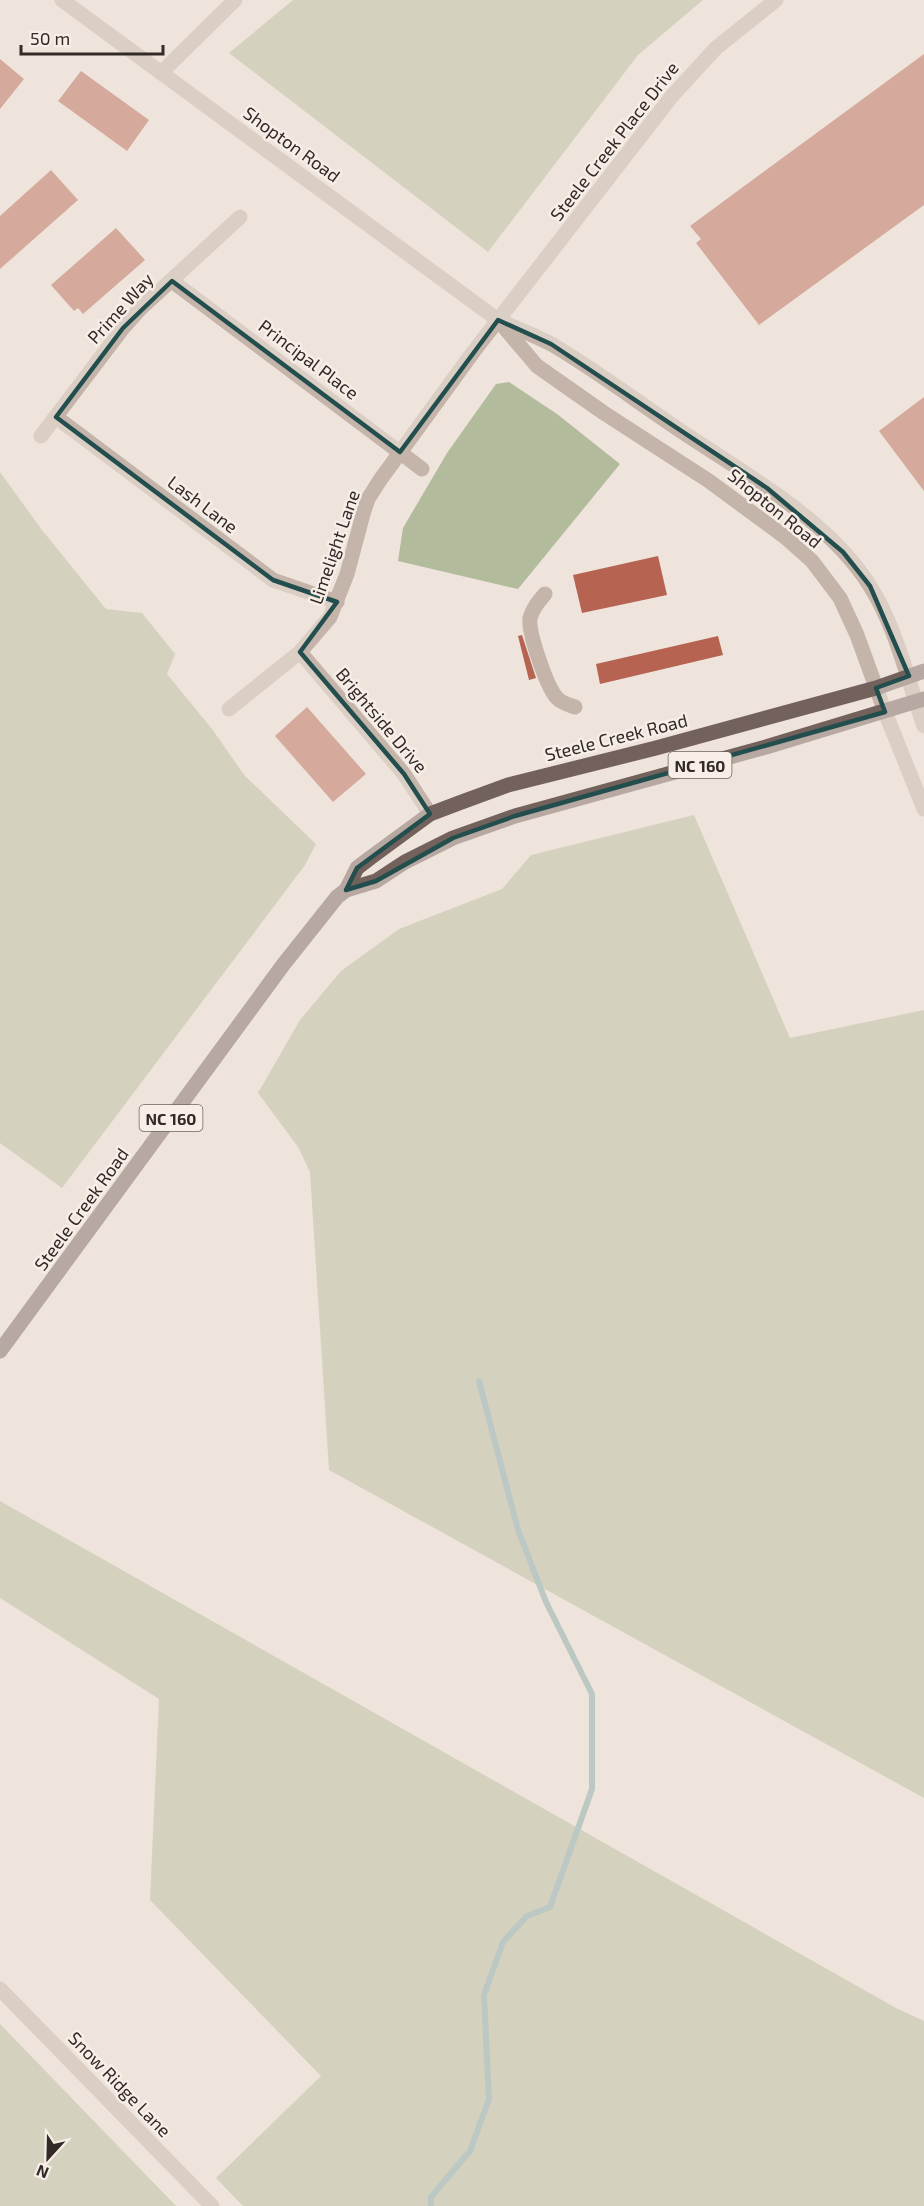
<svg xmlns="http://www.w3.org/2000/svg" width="924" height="2206" font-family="'Exo 2',sans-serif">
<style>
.green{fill:#b3bb9d}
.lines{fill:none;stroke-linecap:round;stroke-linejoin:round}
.stream{stroke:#7ea7a6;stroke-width:6}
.building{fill:#b66351}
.minor{stroke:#c4b4a9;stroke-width:15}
.major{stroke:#73615b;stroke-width:15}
.marked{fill:none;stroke:#234e4e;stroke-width:4.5;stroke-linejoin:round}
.labels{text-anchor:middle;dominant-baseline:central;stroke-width:5;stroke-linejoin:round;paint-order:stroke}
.shield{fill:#f6eee7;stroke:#6e6561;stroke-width:1.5}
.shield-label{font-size:16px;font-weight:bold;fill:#332a28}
.street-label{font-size:18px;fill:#332a28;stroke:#f6eee7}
</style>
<rect width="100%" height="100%" fill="#eee4db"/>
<g class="green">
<polygon points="293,0 703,0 638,55 488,252 229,53"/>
<polygon points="509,382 557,414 620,464 518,589 398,561 403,528 447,453 496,384"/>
<polygon points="0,472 42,530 106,609 142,613 175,654 167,674 212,729 245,776 316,844 305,865 62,1188 0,1143"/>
<polygon points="694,815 790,1038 924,1010 924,1798 329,1470 310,1172 298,1147 258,1093 300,1020 341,971 399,929 502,889 531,855"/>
<polygon points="0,1501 896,2008 924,2021 924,2206 243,2206 216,2178 321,2076 150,1900 159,1699 0,1598"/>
<polygon points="0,2024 176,2206 0,2206"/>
</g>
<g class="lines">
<polyline class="stream" points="431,2206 431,2197 470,2151 489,2099 484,1995 503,1942 527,1916 550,1907 592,1789 592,1694 546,1602 518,1530 479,1381"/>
</g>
<g class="building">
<polygon points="924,54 924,205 759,325 696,243 701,239 690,226"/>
<polygon points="0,59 24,79 0,109"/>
<polygon points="81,71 149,120 127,151 58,101"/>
<polygon points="51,170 78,200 0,269 0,216"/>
<polygon points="116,228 145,260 83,314 78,308 74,311 51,285"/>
<polygon points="924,397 924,491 879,431"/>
<polygon points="658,556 667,595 582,613 573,575"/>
<polygon points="522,635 536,678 529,680 518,636"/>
<polygon points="718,636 723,655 600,684 596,664"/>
<polygon points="307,707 366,774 333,802 275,736"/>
</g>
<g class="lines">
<g class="minor">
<polyline points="62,0 498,320 537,366 604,413 709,481 785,537 812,561 840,598 857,635 885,712 924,809"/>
<polyline points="161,73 235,0"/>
<polyline points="172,281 422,469"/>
<path d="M503,322C519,330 537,336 553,345C597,371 639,403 681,431C745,474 829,520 870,586C897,629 907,679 924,726"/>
<polyline points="56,417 273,580 337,602"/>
<polyline points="41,436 123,328 140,309 240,217"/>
<path d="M545,594C538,602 533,608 530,618C528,632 547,689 558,699C562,703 570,705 575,707"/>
<polyline points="300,652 404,774 430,814"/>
<polyline points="229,709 300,652 330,617 347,574 363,514 368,499 380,480 474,351 672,96 716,48 776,0"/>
<polyline points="0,1989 212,2206"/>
</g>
<g class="major">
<polyline points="346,890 357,868 370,858 430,814 459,803 508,785 656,748 876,688 924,671"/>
<polyline points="0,1351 283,965 337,897 346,890 376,881 405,862 453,838 515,816 766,747 924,699"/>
</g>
</g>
<path d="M0 0H924V2206H0ZM172,281L400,452L498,320L551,344L767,488L843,552L870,586L909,676L876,688L885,712L515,816L453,838L376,881L346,890L357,868L430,814L404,774L300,652L337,602L273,580L56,417L123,328Z" fill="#eee4db" fill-opacity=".55" fill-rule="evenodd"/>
<path class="marked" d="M172,281L400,452L498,320L551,344L767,488L843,552L870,586L909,676L876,688L885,712L515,816L453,838L376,881L346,890L357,868L430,814L404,774L300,652L337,602L273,580L56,417L123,328Z"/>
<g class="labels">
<g class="shield">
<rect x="668.5" y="752" width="63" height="26" rx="4.5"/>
<rect x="139.5" y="1105" width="63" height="26" rx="4.5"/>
</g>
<g class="shield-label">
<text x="700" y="765">NC 160</text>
<text x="171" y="1118">NC 160</text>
</g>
<g class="street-label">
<text transform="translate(614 141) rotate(-52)">Steele Creek Place Drive</text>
<text transform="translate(292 144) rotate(36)">Shopton Road</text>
<text transform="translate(120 308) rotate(-48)">Prime Way</text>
<text transform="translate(309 359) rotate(37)">Principal Place</text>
<text transform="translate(203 504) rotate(37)">Lash Lane</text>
<text transform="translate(775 508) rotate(39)">Shopton Road</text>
<text transform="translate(334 547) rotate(-71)">Limelight Lane</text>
<text transform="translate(382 720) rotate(50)">Brightside Drive</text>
<text transform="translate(616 737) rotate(-14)">Steele Creek Road</text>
<text transform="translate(81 1209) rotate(-54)">Steele Creek Road</text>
<text transform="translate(120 2084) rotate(46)">Snow Ridge Lane</text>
</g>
</g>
<g transform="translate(48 2158) rotate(202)" stroke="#f6eee7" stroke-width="4.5" paint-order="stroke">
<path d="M0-4.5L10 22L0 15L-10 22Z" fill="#332a28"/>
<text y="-9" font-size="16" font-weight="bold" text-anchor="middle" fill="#332a28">N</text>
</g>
<path d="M21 45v9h142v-9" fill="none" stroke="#332a28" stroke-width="3"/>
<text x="30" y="45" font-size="18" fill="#332a28" stroke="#f6eee7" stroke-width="4.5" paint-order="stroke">50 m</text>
</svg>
